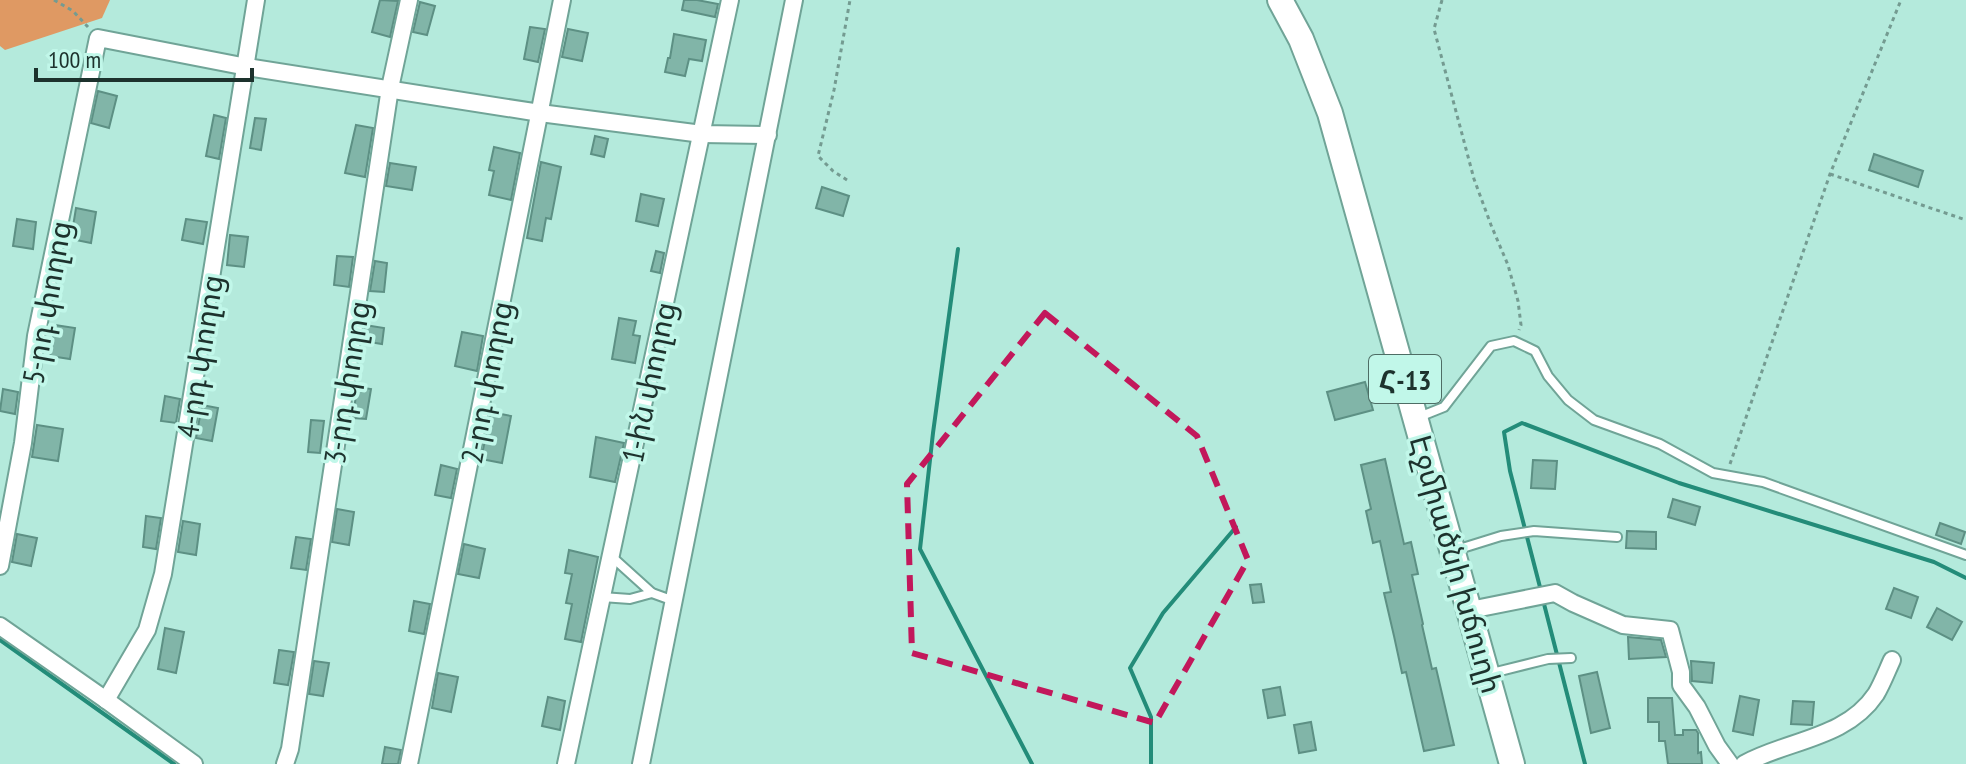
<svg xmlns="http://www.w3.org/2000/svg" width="1966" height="764" font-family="'PT Sans Narrow','Noto Sans Armenian',sans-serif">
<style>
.green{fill:#df9963}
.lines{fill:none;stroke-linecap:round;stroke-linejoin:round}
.stream{stroke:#238c79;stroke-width:4}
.building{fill:#81b5a8;stroke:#5d9084;stroke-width:2}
.lane-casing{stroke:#70a497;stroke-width:12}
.street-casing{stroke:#70a497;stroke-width:20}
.primary-casing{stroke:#70a497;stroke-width:28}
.path{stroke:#749b91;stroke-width:3;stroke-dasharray:4 4;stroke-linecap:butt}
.lane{stroke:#fff;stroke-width:8}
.street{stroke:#fff;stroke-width:16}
.primary{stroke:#fff;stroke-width:24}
.marked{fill:none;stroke:#c2185b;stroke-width:6;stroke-dasharray:16 10;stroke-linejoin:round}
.labels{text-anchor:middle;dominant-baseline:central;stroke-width:7;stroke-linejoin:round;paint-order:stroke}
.shield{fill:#c1f7e9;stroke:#4e6d65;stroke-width:2}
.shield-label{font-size:28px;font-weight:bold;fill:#1d322d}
.street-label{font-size:30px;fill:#1d322d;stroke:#c1f7e9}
</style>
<rect width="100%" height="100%" fill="#b4eadc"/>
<polygon class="green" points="0,0 110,0 102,18 5,50 0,46"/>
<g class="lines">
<g class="stream">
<polyline points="958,249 933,433 920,549 1032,764"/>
<polyline points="1541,591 1510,471 1504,432 1522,423 1679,483 1934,562 1966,578"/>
<polyline points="1543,600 1585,764"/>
<polyline points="0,640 174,764"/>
<polyline points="1151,764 1151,717 1130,668 1163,613 1236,527"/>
</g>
</g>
<g class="building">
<polygon points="380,0 398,1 390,37 372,32"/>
<polygon points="684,0 697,0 718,4 715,17 682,10"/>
<polygon points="420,2 435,6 427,35 413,32"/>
<polygon points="530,27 545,29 538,62 524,59"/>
<polygon points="568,29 588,33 582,61 562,57"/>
<polygon points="674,34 706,40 702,61 689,59 685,76 665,72 668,58 670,58"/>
<polygon points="98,91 117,96 109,128 91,123"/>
<polygon points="214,115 226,118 219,159 206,156"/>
<polygon points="255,118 266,119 261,150 250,148"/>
<polygon points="356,125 373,128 365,177 345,173"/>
<polygon points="595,136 608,139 604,157 591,154"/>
<polygon points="494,147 520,153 511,200 489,195 494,171 489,170"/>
<polygon points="1874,154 1923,171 1918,187 1869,170"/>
<polygon points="541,162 561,167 551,219 546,218 542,241 527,238"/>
<polygon points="390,163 416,167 412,190 386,186"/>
<polygon points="822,187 849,196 843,216 816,208"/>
<polygon points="641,194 664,199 658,226 636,221"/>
<polygon points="76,208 96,212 91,243 71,239"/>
<polygon points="17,219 36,222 33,249 13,246"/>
<polygon points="186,219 207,222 203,244 182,240"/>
<polygon points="230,235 248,237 244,267 227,265"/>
<polygon points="656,251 664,253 660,273 651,271"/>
<polygon points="337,256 353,257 349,287 334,285"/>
<polygon points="375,261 387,263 384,292 370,291"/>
<polygon points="619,318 636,321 633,335 640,336 635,363 612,359"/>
<polygon points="55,325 75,328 70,359 50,356"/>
<polygon points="365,325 384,328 382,344 363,341"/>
<polygon points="462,332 483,336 477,371 455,366"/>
<polygon points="1365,382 1373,410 1335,420 1327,392"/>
<polygon points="357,387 371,389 366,419 353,418"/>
<polygon points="3,389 18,392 15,414 0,411"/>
<polygon points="165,396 180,399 176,423 161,421"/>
<polygon points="202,405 218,408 212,441 196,438"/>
<polygon points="491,412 511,416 502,463 481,459"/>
<polygon points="311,420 324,421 320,453 308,452"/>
<polygon points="37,425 63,429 58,461 32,457"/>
<polygon points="596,437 624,443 615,482 590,477"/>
<polygon points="1385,459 1404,544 1411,542 1418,574 1412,575 1423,624 1422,625 1432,669 1436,668 1454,745 1424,751 1406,672 1402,673 1394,636 1384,593 1391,592 1380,541 1373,543 1366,511 1371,509 1361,465"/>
<polygon points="1533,460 1557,461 1555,489 1531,488"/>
<polygon points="441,465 457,469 451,498 435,495"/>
<polygon points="1673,499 1700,507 1695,525 1668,517"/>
<polygon points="337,509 354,512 349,545 332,542"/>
<polygon points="146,516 161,518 156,549 143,547"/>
<polygon points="183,521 200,524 196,555 178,552"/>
<polygon points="1940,523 1965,532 1961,544 1936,535"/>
<polygon points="1627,531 1656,532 1656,549 1626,548"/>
<polygon points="17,534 37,538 31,566 12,562"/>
<polygon points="296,537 311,539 306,570 291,568"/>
<polygon points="464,544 485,549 479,578 458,574"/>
<polygon points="569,550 598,557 581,642 565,639 572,604 566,603 572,574 565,573"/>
<polygon points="1261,584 1264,602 1253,603 1250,585"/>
<polygon points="1894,588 1918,597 1911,618 1886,609"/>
<polygon points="414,601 430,604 424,634 409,631"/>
<polygon points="1937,608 1962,622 1952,640 1927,627"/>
<polygon points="165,628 184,632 176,673 158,669"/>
<polygon points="1628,637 1661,640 1666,657 1629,659"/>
<polygon points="279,650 294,652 288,685 274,683"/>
<polygon points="314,661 329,663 323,696 309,694"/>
<polygon points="1691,661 1714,663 1712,683 1692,681"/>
<polygon points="1597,672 1610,728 1591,733 1579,676"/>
<polygon points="438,673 458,677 451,712 432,708"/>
<polygon points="1280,687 1285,715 1268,718 1263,690"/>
<polygon points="1740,696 1759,700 1753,735 1733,731"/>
<polygon points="548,697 565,701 560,730 542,726"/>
<polygon points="1648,698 1672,698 1675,735 1683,735 1683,730 1696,730 1698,733 1698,753 1701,752 1702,764 1668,764 1665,741 1659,741 1659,722 1648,722"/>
<polygon points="1793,701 1814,702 1812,725 1791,724"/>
<polygon points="1311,722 1316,750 1299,753 1294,725"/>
<polygon points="385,747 401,750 398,764 382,764"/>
</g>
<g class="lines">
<defs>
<g id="lane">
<polyline points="1419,417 1444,407 1491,346 1514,341 1535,351 1548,376 1568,400 1594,420 1660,444 1713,473 1763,482 1966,555"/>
<polyline points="1456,550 1501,536 1534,531 1617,537"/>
<polyline points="611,556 652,593 674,601"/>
<polyline points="602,597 630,599 652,593"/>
<polyline points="1488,674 1548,659 1571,658"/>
</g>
<g id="street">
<polyline points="0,566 23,443 36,336 98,38 247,67 540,113 702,134 768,135"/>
<polyline points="1470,610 1555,593 1573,603 1623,625 1670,630 1681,672 1681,685 1697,707 1717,746 1730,764"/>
<polyline points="0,626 106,700 194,764"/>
<polyline points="106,700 147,630 163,574 256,0"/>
<polyline points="285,764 290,749 390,88 409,0"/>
<polyline points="409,764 562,0"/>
<polyline points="566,764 730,0"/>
<polyline points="641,764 794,0"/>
<path d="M1744,764C1787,740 1846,739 1876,694C1882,684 1887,671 1892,660"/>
</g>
<polyline id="primary" points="1280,0 1301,39 1330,113 1512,764"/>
</defs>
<use href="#lane" class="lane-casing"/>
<use href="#street" class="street-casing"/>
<use href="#primary" class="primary-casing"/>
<g class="path">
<polyline points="54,0 73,11 88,27"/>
<polyline points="1442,0 1434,29 1474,179 1491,225 1508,265 1518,301 1521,325 1519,330"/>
<polyline points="1830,174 1966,220"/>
<polyline points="847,180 833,171 818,156 834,90 850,0"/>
<polyline points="1730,464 1830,174 1901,0"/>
</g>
<use href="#lane" class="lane"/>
<use href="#street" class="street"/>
<use href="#primary" class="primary"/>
</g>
<path class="marked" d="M1045,313L1197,436L1248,560L1155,723L912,653L907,484Z"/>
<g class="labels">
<rect class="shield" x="1369" y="355" width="72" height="48" rx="6"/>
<g class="shield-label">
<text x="1405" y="379">Հ-13</text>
</g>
<g class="street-label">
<text transform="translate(46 302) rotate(-80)">5-րդ փողոց</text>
<text transform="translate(199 356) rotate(-81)">4-րդ փողոց</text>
<text transform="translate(346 382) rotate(-81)">3-րդ փողոց</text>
<text transform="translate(486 382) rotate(-79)">2-րդ փողոց</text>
<text transform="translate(648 382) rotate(-78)">1-ին փողոց</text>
<text transform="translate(1457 564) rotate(74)">Էջմիածնի խճուղի</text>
</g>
</g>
<path d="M36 68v12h216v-12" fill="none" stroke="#1d322d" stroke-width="4"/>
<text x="48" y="68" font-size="24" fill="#1d322d" stroke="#c1f7e9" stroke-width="6" paint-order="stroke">100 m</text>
</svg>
